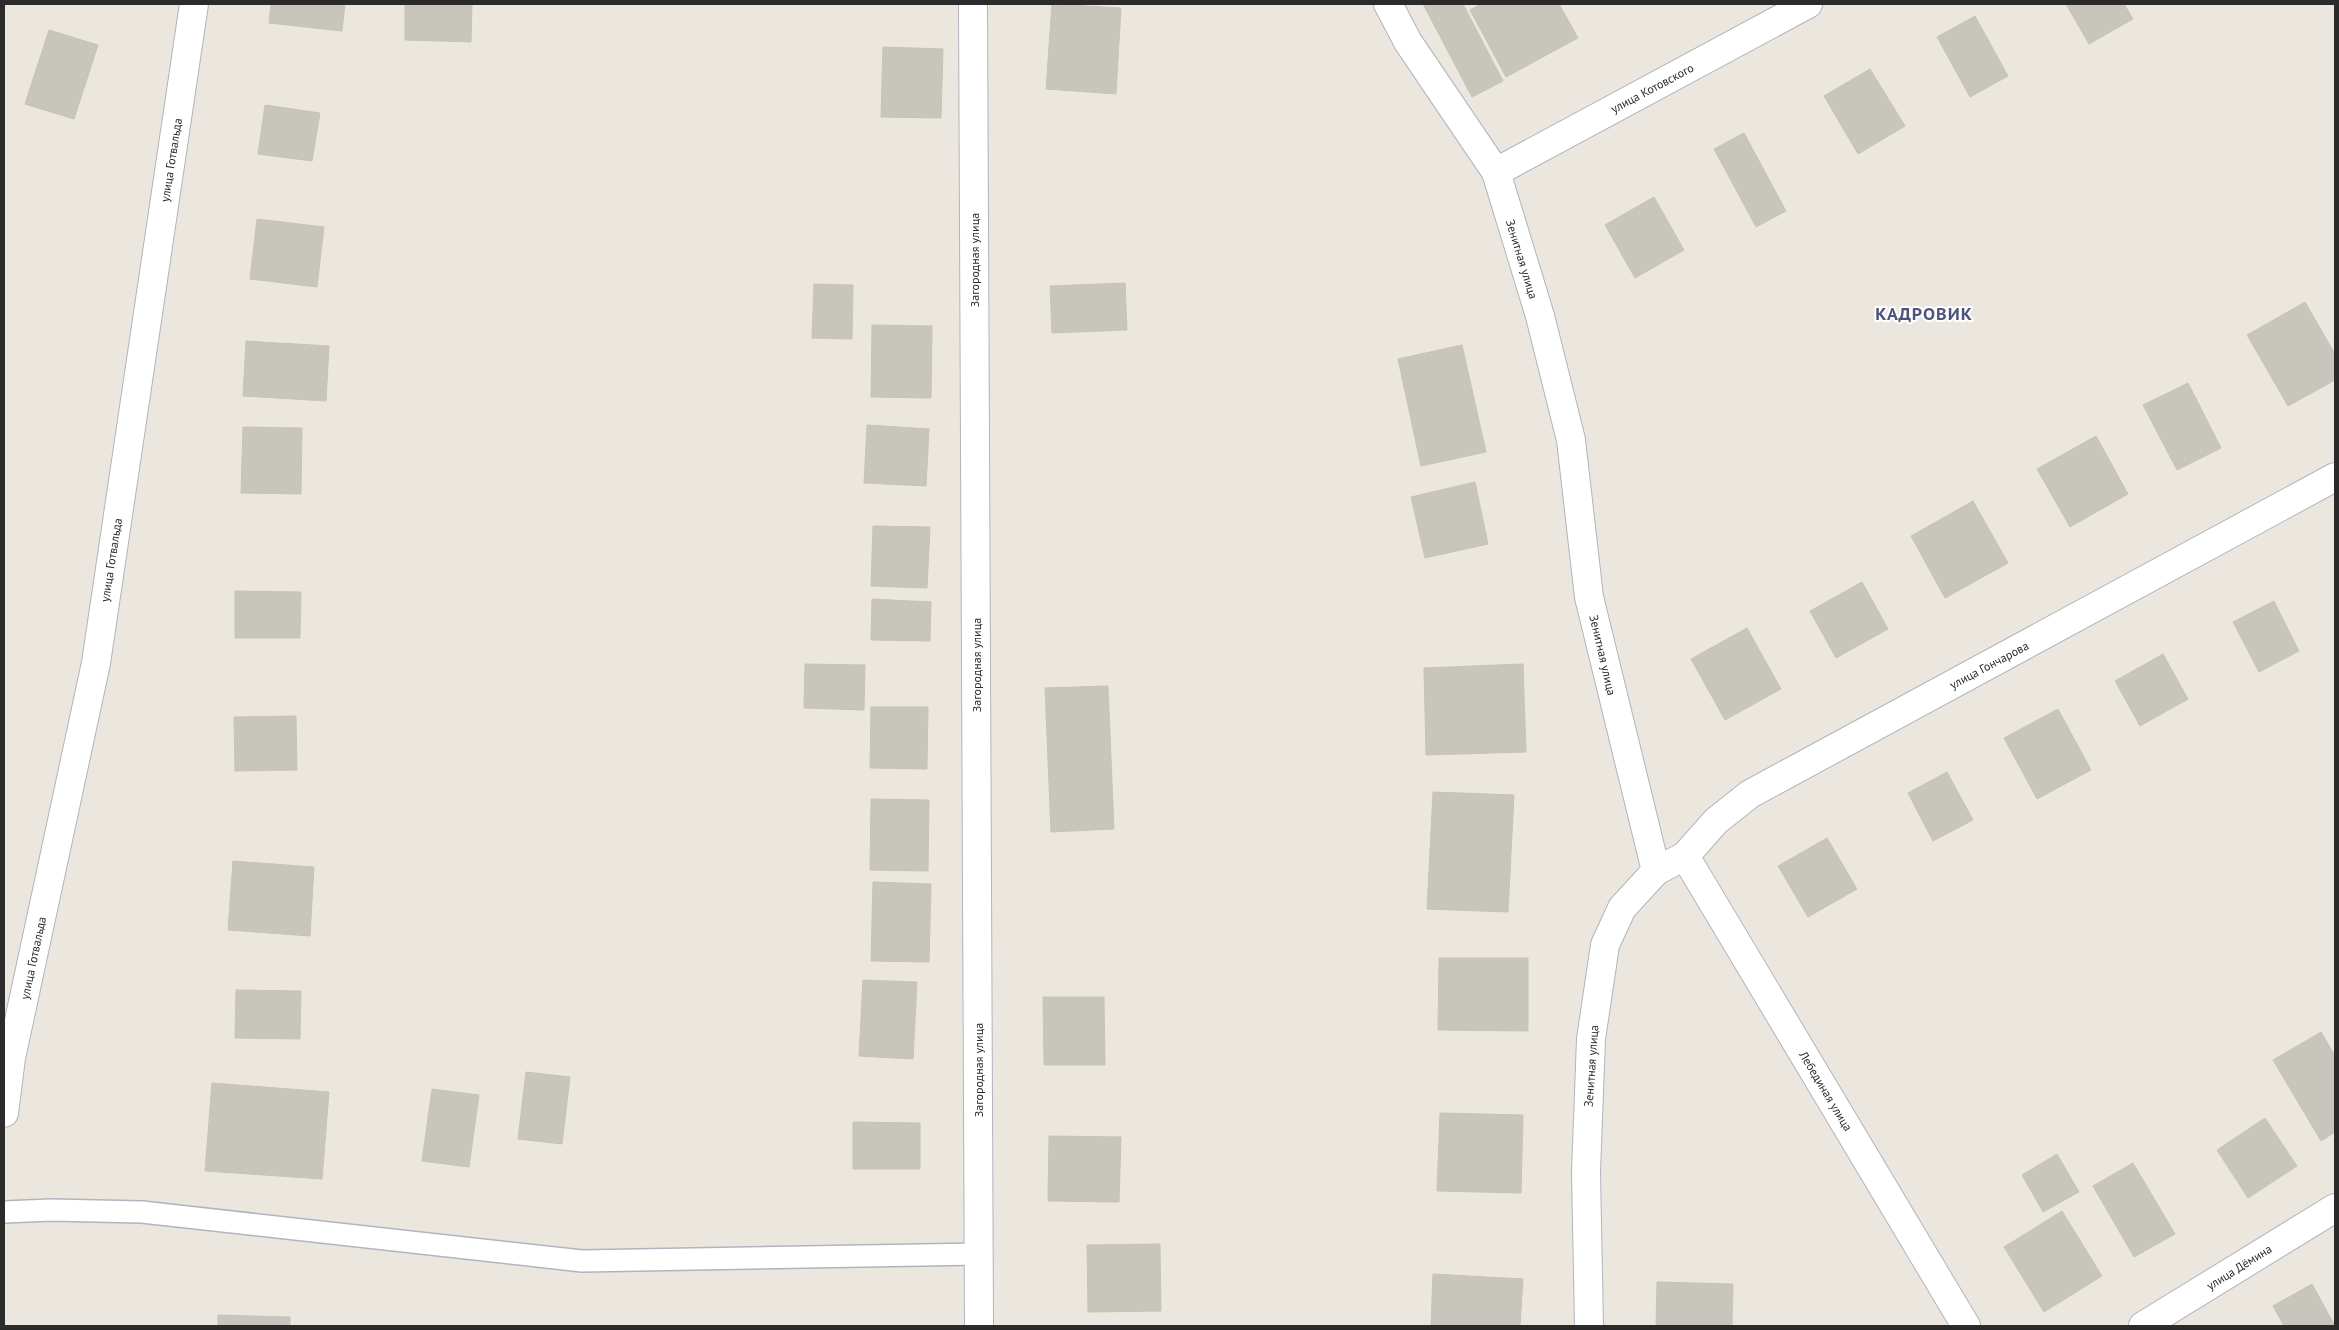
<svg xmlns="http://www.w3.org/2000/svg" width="2339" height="1330" font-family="'PT Sans',sans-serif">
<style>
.building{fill:#c8c5bd;stroke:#c8c3b8}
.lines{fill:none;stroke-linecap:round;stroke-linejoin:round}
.lane-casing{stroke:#b1b4be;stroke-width:24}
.street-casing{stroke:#b1b4be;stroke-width:30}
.lane{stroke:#fff;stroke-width:21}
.street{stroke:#fff;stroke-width:28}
.labels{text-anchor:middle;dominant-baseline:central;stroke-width:4;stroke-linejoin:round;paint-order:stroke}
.street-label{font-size:12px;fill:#2b2b2b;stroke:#fff}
.district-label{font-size:18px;font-weight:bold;letter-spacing:1px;fill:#4d537a;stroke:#fff}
</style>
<rect width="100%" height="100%" fill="#ece7de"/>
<g class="building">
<polygon points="271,4 345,4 342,31 269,23"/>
<polygon points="405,4 472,4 471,42 405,40"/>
<polygon points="1052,4 1121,8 1116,94 1046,89"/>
<polygon points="1423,4 1463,4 1503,81 1472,97"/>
<polygon points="1481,4 1559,4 1578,38 1506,77 1470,10"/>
<polygon points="2066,4 2124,4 2133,19 2089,44"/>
<polygon points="1975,16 2008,76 1970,97 1937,37"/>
<polygon points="49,30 98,45 74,119 25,104"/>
<polygon points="883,47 943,49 941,118 881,117"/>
<polygon points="1870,69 1905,126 1858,154 1824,96"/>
<polygon points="265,105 320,113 312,161 258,154"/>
<polygon points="1744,133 1786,211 1756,227 1714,149"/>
<polygon points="1654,197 1684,250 1635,278 1605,225"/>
<polygon points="257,219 324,227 317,287 250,279"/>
<polygon points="1125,283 1127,330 1052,333 1050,286"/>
<polygon points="814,284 853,285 852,339 812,338"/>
<polygon points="2305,302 2335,354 2335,380 2288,406 2247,335"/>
<polygon points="872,325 932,326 931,398 871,397"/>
<polygon points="246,341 329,346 326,401 243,396"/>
<polygon points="1462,345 1486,452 1421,466 1398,359"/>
<polygon points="2188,383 2221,448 2177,470 2143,405"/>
<polygon points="867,425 929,429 926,486 864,483"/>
<polygon points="243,427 302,428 301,494 241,493"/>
<polygon points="2096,436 2128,494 2070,527 2037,469"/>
<polygon points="1475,482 1488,544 1425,558 1411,497"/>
<polygon points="1973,501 2008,563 1945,598 1911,536"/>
<polygon points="873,526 930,527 927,588 871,586"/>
<polygon points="1862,582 1888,629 1836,658 1810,611"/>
<polygon points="235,591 301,592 300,638 235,638"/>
<polygon points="872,599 931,602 930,641 871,640"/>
<polygon points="2274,601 2299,651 2259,672 2233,622"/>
<polygon points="1747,628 1781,689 1725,720 1691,659"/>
<polygon points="2163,654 2188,699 2140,726 2115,681"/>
<polygon points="805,664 865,665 864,710 804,708"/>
<polygon points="1523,664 1526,752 1426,755 1424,668"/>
<polygon points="1108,686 1114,829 1051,832 1045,688"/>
<polygon points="871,707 928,707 927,769 870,768"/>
<polygon points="2058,709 2091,770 2037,799 2004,738"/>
<polygon points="296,716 297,770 235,771 234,717"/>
<polygon points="1947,772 1973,820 1933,841 1908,793"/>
<polygon points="1433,792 1514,795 1508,912 1427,909"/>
<polygon points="871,799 929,800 928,871 870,870"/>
<polygon points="1827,838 1857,889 1808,917 1778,866"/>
<polygon points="233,861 314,867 310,936 228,930"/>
<polygon points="873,882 931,884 929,962 871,961"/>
<polygon points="1439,958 1528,958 1528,1031 1438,1030"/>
<polygon points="863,980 917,982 913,1059 859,1056"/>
<polygon points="236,990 301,991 300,1039 235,1038"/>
<polygon points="1043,997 1104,997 1105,1065 1044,1065"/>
<polygon points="2321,1032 2335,1056 2335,1132 2321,1141 2273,1060"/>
<polygon points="526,1072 570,1077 562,1144 518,1139"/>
<polygon points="212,1083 329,1092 322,1179 205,1171"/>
<polygon points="432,1089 479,1095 469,1167 422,1161"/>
<polygon points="1440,1113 1523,1115 1521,1193 1437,1191"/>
<polygon points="2265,1118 2297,1166 2248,1198 2217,1150"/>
<polygon points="853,1122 920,1123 920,1169 853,1169"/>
<polygon points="1049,1136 1121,1137 1119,1202 1048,1201"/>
<polygon points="2057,1154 2079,1192 2043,1212 2022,1175"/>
<polygon points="2133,1163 2175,1234 2134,1257 2093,1186"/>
<polygon points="2062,1211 2102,1276 2044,1312 2004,1247"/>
<polygon points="1160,1244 1161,1311 1088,1312 1087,1245"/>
<polygon points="1433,1274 1523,1279 1520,1326 1431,1326"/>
<polygon points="1657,1282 1733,1284 1732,1326 1656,1326"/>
<polygon points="2312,1284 2335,1326 2284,1326 2273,1306"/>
<polygon points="218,1315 290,1317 290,1326 218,1326"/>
</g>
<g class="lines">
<defs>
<polyline id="lane" points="4,1212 51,1210 142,1212 582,1261 979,1254"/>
<g id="street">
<polyline points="973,4 979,1326"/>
<polyline points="1388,4 1408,42 1496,172 1540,316 1571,440 1589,597 1656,871 1622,908 1605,945 1591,1039 1586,1172 1589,1326"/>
<polyline points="1496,172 1808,4"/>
<polyline points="1685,856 1966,1326"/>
<polyline points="1656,871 1685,856 1716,821 1750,794 2335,477"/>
<polyline points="4,1113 11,1058 96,663 194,4"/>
<polyline points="2143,1326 2335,1208"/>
</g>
</defs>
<use href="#lane" class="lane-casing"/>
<use href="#street" class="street-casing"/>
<use href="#lane" class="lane"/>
<use href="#street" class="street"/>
</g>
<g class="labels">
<g class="street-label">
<text transform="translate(1652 88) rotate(-28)">улица Котовского</text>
<text transform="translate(171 160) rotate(-81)">улица Готвальда</text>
<text transform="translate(1522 259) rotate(73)">Зенитная улица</text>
<text transform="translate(974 260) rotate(-90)">Загородная улица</text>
<text transform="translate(111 560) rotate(-81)">улица Готвальда</text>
<text transform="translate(1603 655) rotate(77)">Зенитная улица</text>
<text transform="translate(976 665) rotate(-90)">Загородная улица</text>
<text transform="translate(1989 665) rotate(-28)">улица Гончарова</text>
<text transform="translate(33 958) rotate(-78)">улица Готвальда</text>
<text transform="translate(1591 1066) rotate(-86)">Зенитная улица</text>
<text transform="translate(978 1070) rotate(-90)">Загородная улица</text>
<text transform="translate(1826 1091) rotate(59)">Лебединая улица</text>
<text transform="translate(2239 1267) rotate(-32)">улица Дёмина</text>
</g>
<g class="district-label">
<text x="1924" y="313">КАДРОВИК</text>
</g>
</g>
<rect width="2339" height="1330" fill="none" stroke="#2b2b2b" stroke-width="10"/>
</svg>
